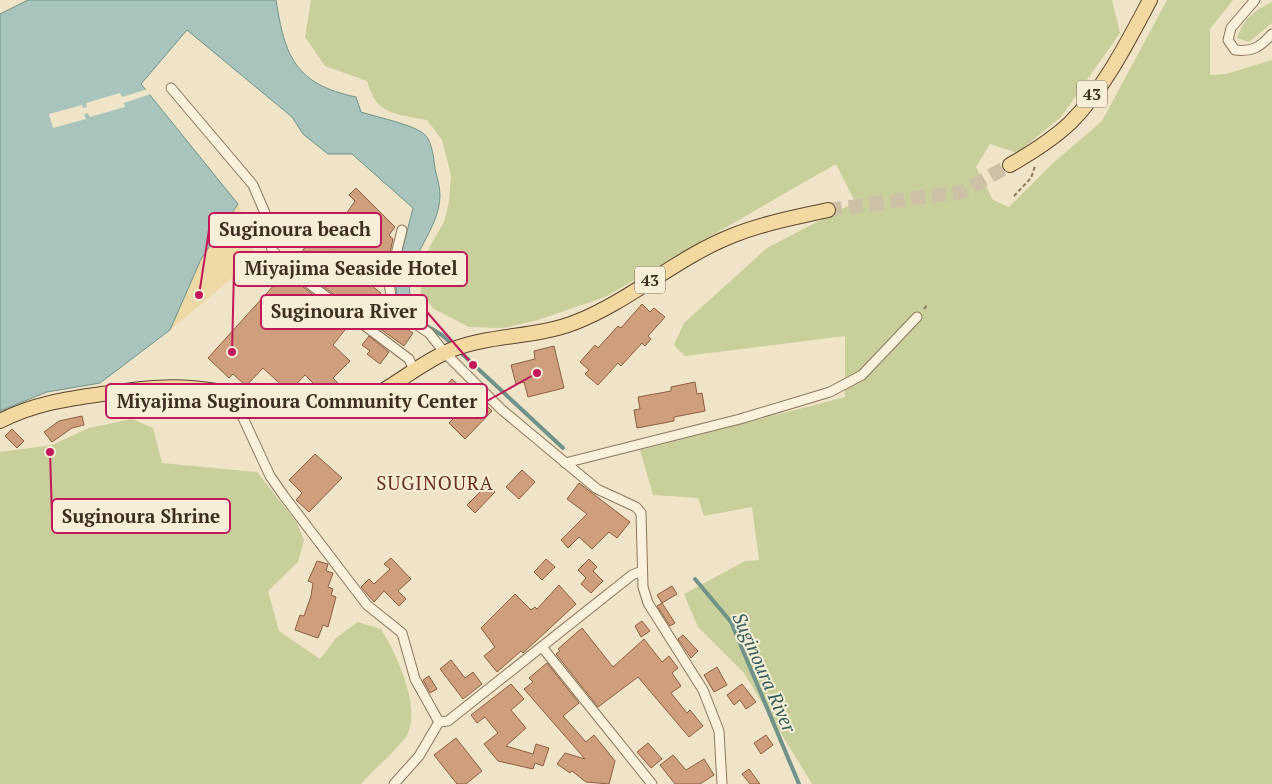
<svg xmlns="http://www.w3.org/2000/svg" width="1272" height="784" font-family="'PT Serif',serif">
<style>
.green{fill:#c9cf9b}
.sand{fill:#ecd9a5}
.water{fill:#a9c4bc;stroke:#6f938a}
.pier{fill:#f0e4c8}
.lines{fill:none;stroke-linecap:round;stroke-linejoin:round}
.stream{stroke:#6f938a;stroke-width:4}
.building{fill:#cf9f7d;stroke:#8d5f41}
.primary-tunnel{stroke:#ccc0a6;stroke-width:14;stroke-dasharray:14 7;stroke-linecap:butt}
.minor-casing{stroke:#8d765c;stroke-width:11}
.primary-casing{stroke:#5b4430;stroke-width:16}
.path{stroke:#8d765c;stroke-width:2;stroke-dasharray:4 2.5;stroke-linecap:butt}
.minor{stroke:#faf1dc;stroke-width:9}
.primary{stroke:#f3d9a0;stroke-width:14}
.labels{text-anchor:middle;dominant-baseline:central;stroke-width:4;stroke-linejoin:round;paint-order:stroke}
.shield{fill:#f7eed8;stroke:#756857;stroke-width:1}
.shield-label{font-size:16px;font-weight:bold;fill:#3d2e20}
.neighbourhood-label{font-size:19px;letter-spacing:1px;fill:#6b2e1e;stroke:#f7eed8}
.water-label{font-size:19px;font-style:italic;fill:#2f5d5a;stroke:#f7eed8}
.leader{fill:none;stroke:#c2185b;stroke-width:2}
.callout-dot{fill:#c2185b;stroke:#f7eed8;stroke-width:2}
.callout{fill:#f7eed8;stroke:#c2185b;stroke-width:2}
.callout-label{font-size:19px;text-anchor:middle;font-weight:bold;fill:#3d2e20}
</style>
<rect width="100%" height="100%" fill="#f0e4c8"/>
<g class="green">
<path d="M311,0H1112L1120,33L1061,117L1017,153L990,144L976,167L993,200L1009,207L1052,164L1102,121L1167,0H1233L1210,29V75L1226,74L1272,60V784H812L744,673L698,627L684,594L745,561L759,560L752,507L704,516L698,498L653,495L640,450L845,397V336L685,356L674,345L684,323L767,248L855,202L836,164L605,297L538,320L504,328L469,327L434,309L421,294L420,271L428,250L444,222L449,202L451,175L442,140L427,120C411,117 385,115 375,100C372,95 369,87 367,81L325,66L305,37Z"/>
<path d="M1272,2V23L1249,42L1237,38C1243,19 1255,10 1272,2Z"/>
<path d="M132,419L153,428L162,463L257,472L297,523L304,540L298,562L268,591L279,631L320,659L337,637L358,622L381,629C396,653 423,709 406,737C396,751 373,770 361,784H0V452L52,445L89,428Z"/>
</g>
<polygon class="sand" points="238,204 251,235 254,260 170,330 201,259"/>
<path class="water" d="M28,0H276C285,57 295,84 356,97L361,112C376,117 417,125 426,136C432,143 434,159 435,169C437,177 440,187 440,195C440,231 405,256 410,296L398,306L395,279L413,208L352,154H328L303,134L292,117L187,30L141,84L238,204L201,259L170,330L100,383L47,392L0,411V14Z"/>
<polygon class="pier" points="148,89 151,94 124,103 125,107 90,117 88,113 84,114 86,119 53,128 49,114 82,105 83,108 87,107 86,103 120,93 122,97"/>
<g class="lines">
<g class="stream">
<polyline points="404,301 408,315 442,335 454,346"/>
<polyline points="459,351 563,448"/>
<polyline points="695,579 731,622 799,784"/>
</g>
</g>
<g class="building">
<polygon points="356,188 395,227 389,235 393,239 389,257 372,286 381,293 373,306 413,333 404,346 365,318 374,318 352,303 349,306 294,264 313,235 332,248 343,231 337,227 355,201 349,195"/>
<polygon points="285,273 320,300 311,310 339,314 344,318 343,327 345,330 333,345 350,361 333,378 339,384 326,396 305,375 289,392 263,368 246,386 233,374 229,378 208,358"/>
<polygon points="642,304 650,312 654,308 665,317 648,336 651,339 645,346 642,343 621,366 618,363 598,385 585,374 589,370 580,362 595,345 598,348 618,326 621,328"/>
<polygon points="369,336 389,352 380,364 367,354 370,351 362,345"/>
<polygon points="554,346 564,388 528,397 524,382 516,384 511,365 535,359 534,351"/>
<polygon points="452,379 473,398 476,395 492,411 465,439 449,423 456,416 435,398"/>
<polygon points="695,382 697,394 702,393 705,411 674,417 674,421 637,428 634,410 640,409 638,397 671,391 671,387"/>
<polygon points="82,416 84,425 72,428 52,442 44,432 59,421"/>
<polygon points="12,429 24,441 17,448 5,436"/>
<polygon points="315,454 342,478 309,512 296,500 302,493 289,480"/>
<polygon points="522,470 535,482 519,499 506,487"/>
<polygon points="579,483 630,522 617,538 609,532 592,549 579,537 568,548 561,540 587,514 567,499"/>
<polygon points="488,484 495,492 475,513 467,505"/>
<polygon points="391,558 411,579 398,591 406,599 399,606 384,591 374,602 361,587 369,579 374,584 390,569 384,564"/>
<polygon points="546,559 555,567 542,580 534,572"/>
<polygon points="589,559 597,567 593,571 603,581 591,593 581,584 586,578 578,570"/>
<polygon points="317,561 328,564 326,571 333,573 328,587 333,589 331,595 336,597 328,627 323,625 318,638 295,630 300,615 304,616 311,596 313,583 308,581"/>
<polygon points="559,585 576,604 523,653 521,651 497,672 484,656 495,647 481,628 515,594 531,610 535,607 537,609"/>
<polygon points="672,586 677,594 662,603 657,595"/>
<polygon points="662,603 675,623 670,626 657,606"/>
<polygon points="642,621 650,631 641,637 635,626"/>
<polygon points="582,628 613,667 644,639 662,662 669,656 678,668 672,673 681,686 671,693 687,713 690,710 703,726 689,737 638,677 598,707 556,654 560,651 558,649"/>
<polygon points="683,635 698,651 691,658 678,639"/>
<polygon points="451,660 465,678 473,672 482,684 463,699 440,669"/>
<polygon points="547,663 579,703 563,716 586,742 594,735 615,761 609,784 586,782 572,771 570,773 557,764 565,753 585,759 524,689 533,682 529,678"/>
<polygon points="717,667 727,685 714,692 704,675"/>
<polygon points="429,676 437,689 430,693 423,680"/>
<polygon points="511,684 524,699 511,710 526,728 506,746 533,754 536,744 549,748 543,766 535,763 533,769 498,761 484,744 498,733 485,717 477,723 471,715"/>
<polygon points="742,684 756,702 746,709 740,700 734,705 727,695"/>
<polygon points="766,735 773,745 761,754 754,743"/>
<polygon points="456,738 482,771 466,784 457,784 434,755"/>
<polygon points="648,743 662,759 651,768 637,752"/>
<polygon points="673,755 686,770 704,759 714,775 700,784 675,784 660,765"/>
<polygon points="749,769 760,784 750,784 742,774"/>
</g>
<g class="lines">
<polyline class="primary-tunnel" points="828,210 962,192 1010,165"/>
<defs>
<g id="minor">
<path d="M1255,0L1231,28L1228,40L1235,50C1253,52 1260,47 1272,34"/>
<polyline points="171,88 253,185 265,213 272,250 291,270 409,359 414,370"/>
<polyline points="402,230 389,283 392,303 396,311 429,333 445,353 501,409 597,489 636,507 641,513 643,587 648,603 703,690 719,731 722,784"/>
<polyline points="238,395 238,407 270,476 284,496 367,605 402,633 415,679 439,722"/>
<polyline points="565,463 740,419 830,392 862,375 917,317"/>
<polyline points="542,647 652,784"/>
<polyline points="439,722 448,721 632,575 642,571"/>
<polyline points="394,784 419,756 439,722"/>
</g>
<g id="primary">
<path d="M1010,165C1031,153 1052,140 1070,123C1104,89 1127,43 1150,0"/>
<path d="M0,421C33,404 66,399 102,394C143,388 175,384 216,391C257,398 305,417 346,407C385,397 414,365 451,350C491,334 536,338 576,322C630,301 679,256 734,235C764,223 797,217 828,210"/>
</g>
</defs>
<use href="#minor" class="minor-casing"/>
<use href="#primary" class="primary-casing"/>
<g class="path">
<polyline points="1014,196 1031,178 1035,166"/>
<polyline points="924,309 928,304"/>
</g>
<use href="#minor" class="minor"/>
<use href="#primary" class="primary"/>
</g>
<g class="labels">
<g class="shield">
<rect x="1077" y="80.5" width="30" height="27" rx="4"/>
<rect x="635" y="266.5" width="30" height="27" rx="4"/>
</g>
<g class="shield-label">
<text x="1092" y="94">43</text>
<text x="650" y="280">43</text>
</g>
<g class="neighbourhood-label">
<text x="435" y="482">SUGINOURA</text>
</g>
<g class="water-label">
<text transform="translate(765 672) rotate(66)">Suginoura River</text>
</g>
</g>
<path class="leader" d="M199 295L209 230M232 352L234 269M473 365L427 312M537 373L487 401M50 452L52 516"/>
<g class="callout-dot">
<circle cx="199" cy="295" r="5"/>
<circle cx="232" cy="352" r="5"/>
<circle cx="473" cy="365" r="5"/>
<circle cx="537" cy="373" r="5"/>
<circle cx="50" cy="452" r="5"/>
</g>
<g class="callout">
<rect x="209" y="213" width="172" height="34" rx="5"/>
<rect x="234" y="252" width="233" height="34" rx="5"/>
<rect x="261" y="295" width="166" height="34" rx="5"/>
<rect x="106" y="384" width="381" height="34" rx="5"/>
<rect x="52" y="499" width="178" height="34" rx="5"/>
</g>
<g class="callout-label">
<text x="295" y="236">Suginoura beach</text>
<text x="351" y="275">Miyajima Seaside Hotel</text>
<text x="344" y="318">Suginoura River</text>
<text x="297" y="408">Miyajima Suginoura Community Center</text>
<text x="141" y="523">Suginoura Shrine</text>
</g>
</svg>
